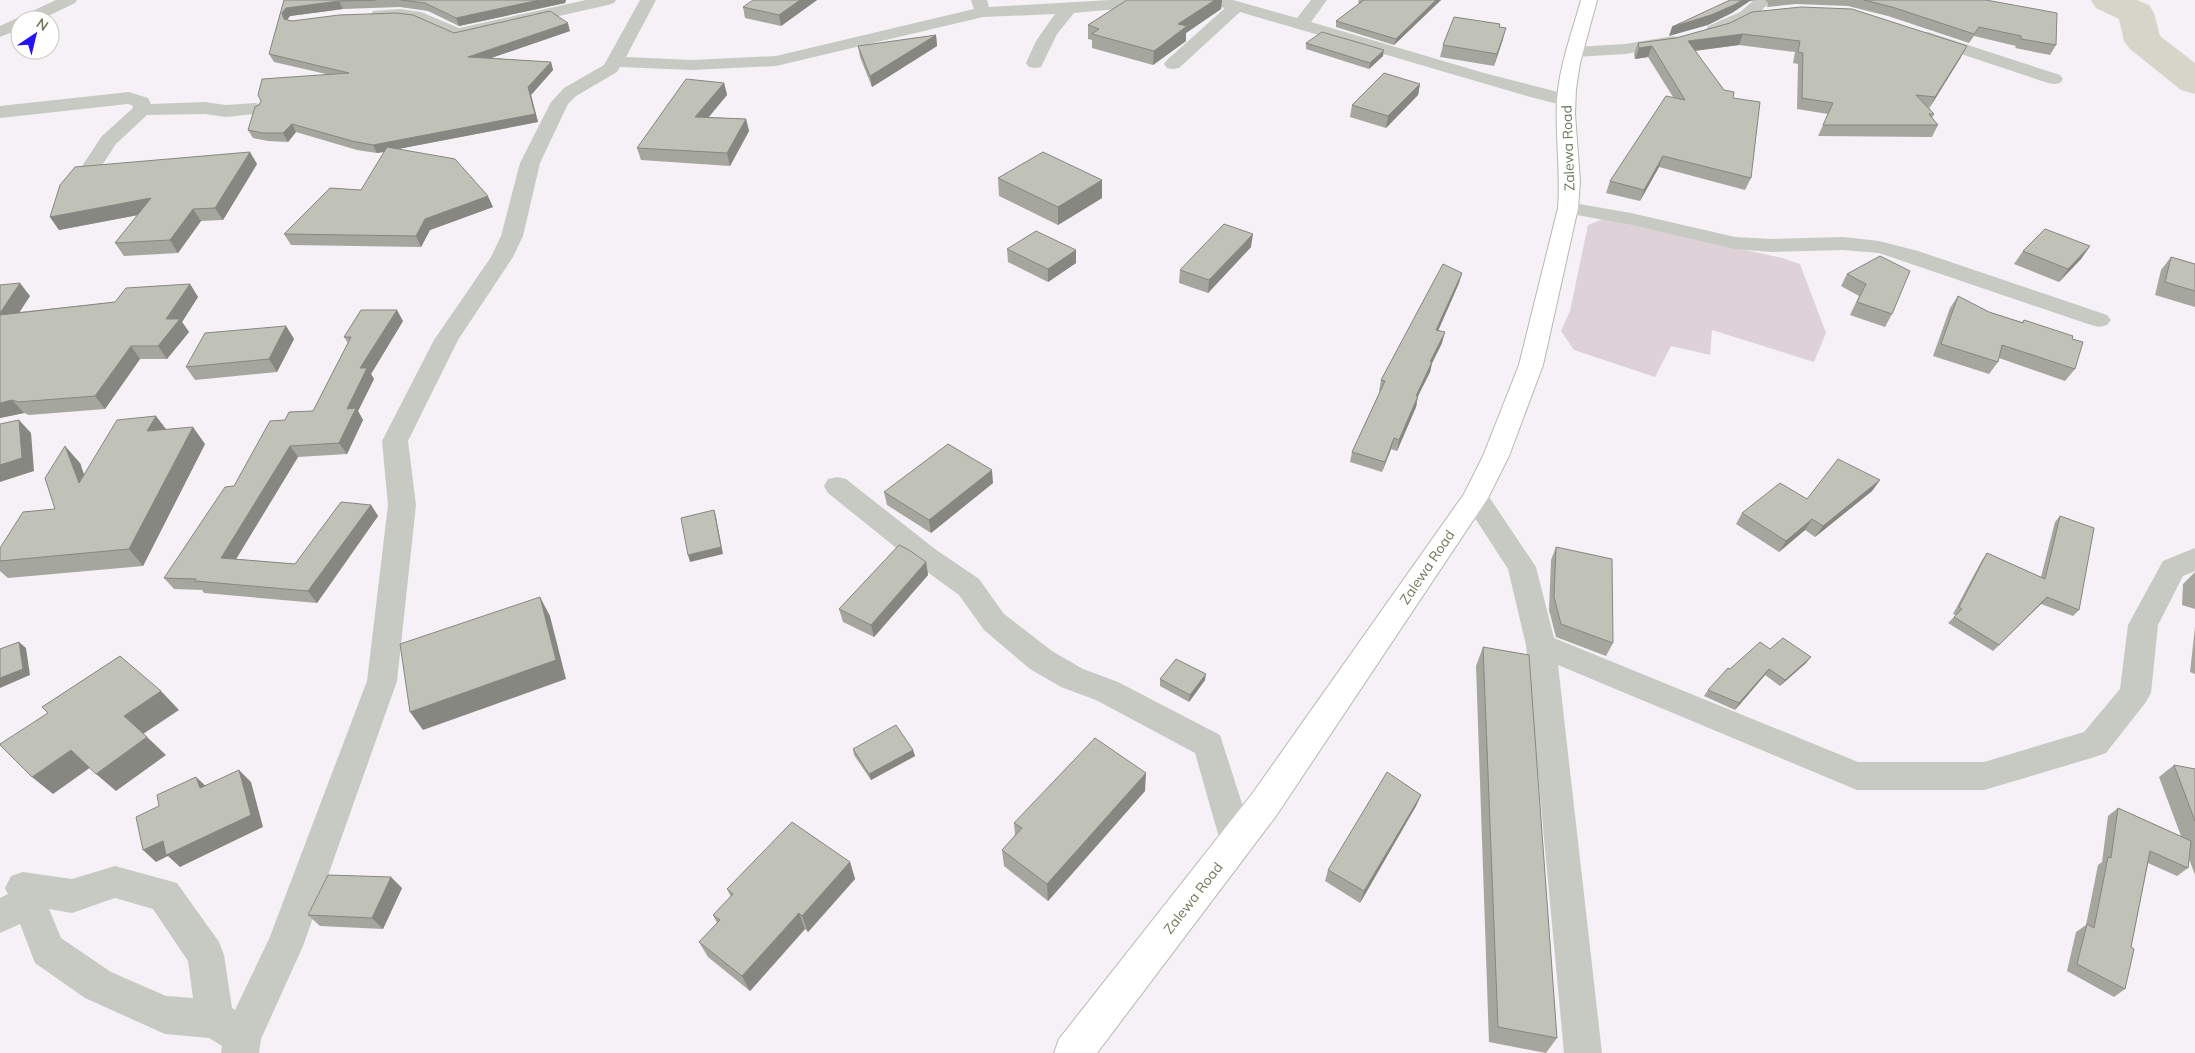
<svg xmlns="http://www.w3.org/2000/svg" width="2195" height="1053" font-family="Mulish,sans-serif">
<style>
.green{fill:#ded2d8}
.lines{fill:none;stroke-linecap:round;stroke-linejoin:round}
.river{fill:#d5d6c9;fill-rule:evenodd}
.highway-casing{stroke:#b6b9b0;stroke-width:2}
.minor{fill:#c7cac2;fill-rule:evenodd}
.highway{fill:#fff;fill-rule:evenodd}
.wall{fill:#a5a69d}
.shaded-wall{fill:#868780}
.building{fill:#c0c1b7;stroke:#868780}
.labels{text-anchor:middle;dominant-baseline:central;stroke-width:5;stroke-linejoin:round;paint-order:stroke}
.street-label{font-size:14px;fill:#70795a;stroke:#fff}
</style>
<rect width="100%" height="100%" fill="#f5f1f6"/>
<polygon class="green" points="1603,219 1782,258 1800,264 1826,333 1814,362 1712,330 1710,355 1671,346 1655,377 1574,350 1561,331 1570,311 1588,225"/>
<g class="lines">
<polygon class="river" points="2091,0 2137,0 2149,5 2154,13 2160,36 2195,63 2195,94 2181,90 2130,49 2124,41 2119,19 2096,8"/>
<defs>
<path id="highway" d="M1581,0H1597L1580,63L1576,89L1575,114L1580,181L1578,208L1543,365L1509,456L1488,498L1276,816L1097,1053H1054L1059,1039L1252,794L1464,494L1483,456L1519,365L1558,208C1561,172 1555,137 1557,101C1559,66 1572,33 1581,0Z"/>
</defs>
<use href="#highway" class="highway-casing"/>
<g class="minor">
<polygon points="56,0 77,0 75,3 40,20 20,20 20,29 0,37 0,26"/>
<polygon points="586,0 616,0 614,3 608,5 457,39 417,21 373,19 371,15 373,11 400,9 421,12 459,28"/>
<path d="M640,0H656L626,57L692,60L776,56L974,9L971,0H987L989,7L1110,0H1168L1166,3L1160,5L1074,13L1057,34L1041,67L1035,68L1029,67L1026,63L1036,41L1055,14L983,17L776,66L692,70L620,67L617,72L576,96L568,104L540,163L523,236L513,257L458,340L408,441L416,505L397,681L303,946L261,1039L259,1053H221L222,1046L209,1038L165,1034L85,998L35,963L20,924L0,933V898L8,894L5,888L11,876L23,872L72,879L115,866L177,883L219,942L224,955L232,1008L235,1010L269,939L367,681L388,505L382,441L434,340L491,257L501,236L520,163L551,102L564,88L604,65ZM115,898L153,909L188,961L193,998L166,996L111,972L61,938L49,909L72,913Z"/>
<polygon points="1199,0 1233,0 1297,18 1311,0 1327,0 1311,22 1484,73 1573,96 1575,100 1573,104 1566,106 1530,97 1240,12 1179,68 1173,69 1167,68 1164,64 1167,60 1225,8 1201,3"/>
<polygon points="1754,0 1772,0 1752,20 1714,35 1708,34 1706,30 1708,26 1740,12"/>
<polygon points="1928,32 2060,75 2063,79 2060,83 2054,84 2048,83 1922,41 1919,37 1922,33"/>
<polygon points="1673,36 1679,37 1682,41 1679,45 1625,54 1575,57 1569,56 1566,52 1569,48 1575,47 1625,44"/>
<polygon points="129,92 148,98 151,104 205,102 226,105 255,103 262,105 264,109 262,113 226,117 205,114 147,115 116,144 95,176 88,178 81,176 78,172 102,136 133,108 132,105 128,104 0,118 0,106"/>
<polygon points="1568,202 1631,213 1735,237 1772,239 1843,237 1879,241 1918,251 2107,315 2111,320 2107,325 2099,327 2091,325 1879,253 1843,250 1772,252 1735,249 1631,225 1561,212 1558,208 1561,204"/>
<polygon points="837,477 846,479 935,549 979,579 1004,614 1052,651 1083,669 1118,682 1220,735 1254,841 1249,852 1237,857 1225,852 1220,841 1195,753 1096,700 1061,687 1030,669 984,630 959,595 915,563 828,493 824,486 828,479"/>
<polygon points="1475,488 1485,491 1536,567 1554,638 1858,762 1984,762 2084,732 2120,689 2128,625 2163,561 2195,548 2195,571 2183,576 2158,625 2151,693 2146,702 2106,753 2095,757 1984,790 1857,790 1558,665 1602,1053 1564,1053 1526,645 1508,569 1462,498 1465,491"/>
</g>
<use href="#highway" class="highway"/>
</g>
<g class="wall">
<polygon points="284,0 566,0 565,3 459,26 428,11 400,7 343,9 290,16 287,20 292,21 454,33 570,31 491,58 551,62 553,70 531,95 538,122 398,149 493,207 430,230 421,247 291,245 284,234 361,190 385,152 377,153 357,150 296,132 288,142 268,141 253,138 248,130 259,105 326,74 274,62 269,54"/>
<polygon points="817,0 781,26 745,18 743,7"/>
<polygon points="1127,0 1222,0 1221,9 1186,33 1186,41 1153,65 1092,48 1092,40 1088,39 1088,25"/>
<polygon points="1359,0 1441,0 1394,45 1336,27 1336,21 1360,3 1358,3"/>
<polygon points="1765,0 1986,0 2056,45 2050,55 2015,48 2016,46 1974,36 1969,43 1888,16 1848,6 1796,4 1767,7 1768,3"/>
<polygon points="1730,23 1961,57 1929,108 1934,114 1932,118 1938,125 1932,137 1818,136 1828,114 1797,109 1798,64 1793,63 1795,52 1739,45 1695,51 1724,90 1733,98 1751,178 1745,190 1659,167 1640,201 1606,193 1610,181 1673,97 1648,57 1635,59 1634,54 1638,43 1676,38"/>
<polygon points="1499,27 1503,39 1494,66 1440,57 1443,45"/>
<polygon points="936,35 937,46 872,87 860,57 858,46"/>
<polygon points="1306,43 1383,56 1369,69 1306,49"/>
<polygon points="724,83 727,95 708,117 746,119 749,131 730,166 641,160 637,148"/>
<polygon points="1420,84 1418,95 1386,128 1350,117 1352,105"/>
<polygon points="257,164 223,220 201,221 178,253 124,256 115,243 138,215 59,230 50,217"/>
<polygon points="998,178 1102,180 1102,198 1058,225 999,196"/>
<polygon points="2090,246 2081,259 2059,282 2014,264 2023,251"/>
<polygon points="1251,247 1208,293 1179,283 1180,270"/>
<polygon points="1007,249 1076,263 1048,282 1008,262"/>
<polygon points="1880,256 1892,314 1885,327 1850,315 1859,296 1841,286 1847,274"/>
<polygon points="2171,257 2195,264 2195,307 2155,295 2161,270"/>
<polygon points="1462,273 1459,283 1438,331 1442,343 1432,363 1430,372 1418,396 1416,407 1397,451 1391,449 1382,472 1350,462 1352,452 1380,391 1379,391 1381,380"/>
<polygon points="190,284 198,297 182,322 189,332 167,359 140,359 105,409 29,415 24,413 0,418 0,285 30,296 19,312 115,302"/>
<polygon points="1958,296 1989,312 2022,322 2024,320 2072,339 2075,369 2065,381 1999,358 1998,362 1989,374 1933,356 1950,308"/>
<polygon points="403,321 371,374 374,379 358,411 363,420 347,454 298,457 236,559 295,564 371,505 378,516 317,603 204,593 202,590 174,589 164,578 285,420 313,411 348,343 344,337"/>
<polygon points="286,326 294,339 277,372 195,380 186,367"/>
<polygon points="166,429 205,444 143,566 8,578 0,571 0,548 55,509 80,463 84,475"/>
<polygon points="1880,480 1872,491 1815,537 1805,530 1779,552 1736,524 1742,513 1807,499"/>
<polygon points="993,483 931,533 887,505 884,492"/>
<polygon points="2060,516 2079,610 2073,616 2041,604 1993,651 1948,623 1956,615 1953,614 1982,560 1987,553 2041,577 2055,522"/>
<polygon points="1556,547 1613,643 1606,656 1556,637 1549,610 1551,560"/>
<polygon points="926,562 928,575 874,637 843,622 839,609"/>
<polygon points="2195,572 2195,609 2182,605 2183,584"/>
<polygon points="2195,627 2195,674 2190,672"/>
<polygon points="1483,647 1557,1038 1546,1053 1489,1042 1476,666"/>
<polygon points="1770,649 1811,657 1806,663 1780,686 1765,675 1735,710 1704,696 1708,690 1730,669"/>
<polygon points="1160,679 1205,680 1189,702 1160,686"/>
<polygon points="853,749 913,750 915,756 871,780 854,755"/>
<polygon points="2174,765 2195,769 2195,875 2189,859 2188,868 2177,876 2148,863 2131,947 2125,989 2114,997 2067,971 2076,932 2086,925 2098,865 2102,862 2108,816 2118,808 2181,836 2159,777"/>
<polygon points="1145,791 1048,901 1004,866 1002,850 1015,835 1014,823"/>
<polygon points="1421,795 1416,806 1360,903 1325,881 1328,870"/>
<polygon points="850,862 855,879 808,932 805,929 750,991 708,957 699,942 717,923 713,915 731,897 727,889"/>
<polygon points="402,888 383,929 320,926 308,915"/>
</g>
<g class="shaded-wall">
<polygon points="539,0 566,0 565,3 459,26 456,18"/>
<polygon points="800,0 817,0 781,26 779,15"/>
<polygon points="1215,0 1222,0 1221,9 1186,33 1186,41 1153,65 1154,51 1178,24"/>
<polygon points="1436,0 1441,0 1394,45 1396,39"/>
<polygon points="1742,0 1756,0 1750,1 1732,13 1708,25 1669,36 1672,27"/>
<polygon points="339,1 343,9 290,16 286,21 284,19 282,13 286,8"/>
<polygon points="568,23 570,31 471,65 468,57"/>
<polygon points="1506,28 1503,39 1494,66 1497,54"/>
<polygon points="1743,34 1739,45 1684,52 1688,41"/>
<polygon points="936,35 937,46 872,87 870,76"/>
<polygon points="1652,46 1648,57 1635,59 1639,48"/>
<polygon points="1967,46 1961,57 1929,109 1935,97"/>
<polygon points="1384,50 1383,56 1369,69 1370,63"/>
<polygon points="551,62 553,70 531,95 538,122 377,153 373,145 528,87"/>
<polygon points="724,83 727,95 699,129 695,117"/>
<polygon points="1420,84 1418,95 1386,128 1388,116"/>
<polygon points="746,119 749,131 730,166 727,153"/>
<polygon points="292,124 296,132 288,142 283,133"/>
<polygon points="250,152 257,164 223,220 215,208"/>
<polygon points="1663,156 1659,167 1640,201 1644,190"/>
<polygon points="1102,180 1102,198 1058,225 1058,207"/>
<polygon points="488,196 493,207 430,230 421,247 416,236 425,219"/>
<polygon points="151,198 159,211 59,230 50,217"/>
<polygon points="193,209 201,221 178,253 170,240"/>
<polygon points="1253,234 1251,247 1208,293 1209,280"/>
<polygon points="2090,246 2081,259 2059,282 2068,269"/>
<polygon points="1076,250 1076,263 1048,282 1048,269"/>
<polygon points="1462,273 1459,283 1434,340 1436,330"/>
<polygon points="20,283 30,296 10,327 0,316 0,313"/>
<polygon points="190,284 198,297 182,322 189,332 167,359 158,346 166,319"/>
<polygon points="397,310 403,321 371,374 374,379 358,411 363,420 347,454 339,443 347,409 360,368"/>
<polygon points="286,326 294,339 277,372 269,359"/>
<polygon points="1445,332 1442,343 1432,363 1430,372 1413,406 1416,396 1430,362"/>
<polygon points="131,346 140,359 105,409 95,396"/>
<polygon points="1418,396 1416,407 1397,451 1399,440"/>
<polygon points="12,400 24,413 0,418 0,403"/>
<polygon points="156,416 169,433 147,431"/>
<polygon points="19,420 31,433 34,471 0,482 0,465"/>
<polygon points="193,427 205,444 143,566 129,549"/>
<polygon points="1394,438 1391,449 1382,472 1385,462"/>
<polygon points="65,446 80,463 93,500 79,483"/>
<polygon points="290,446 298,457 230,569 221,558"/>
<polygon points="992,470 993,483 931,533 929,520"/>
<polygon points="1880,480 1872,491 1815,537 1823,526"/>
<polygon points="371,505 378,516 317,603 308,591"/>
<polygon points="714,510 716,517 723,554 690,562 688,555"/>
<polygon points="1812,519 1805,530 1779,552 1786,541"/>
<polygon points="926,562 928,575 874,637 871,625"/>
<polygon points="540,597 550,616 566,679 423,730 410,712"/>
<polygon points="2047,597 2041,604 1993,651"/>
<polygon points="19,642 26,648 30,675 0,688 0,678"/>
<polygon points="1811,657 1806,663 1780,686 1785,680"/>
<polygon points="1769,669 1765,675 1735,710 1739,703"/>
<polygon points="1206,674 1205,680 1189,702 1190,695"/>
<polygon points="161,691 179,710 143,734 124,716"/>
<polygon points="147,737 166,755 116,791 96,774"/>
<polygon points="71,750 91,767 53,794 32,777"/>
<polygon points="913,750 915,756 871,780 869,774"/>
<polygon points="239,770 251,782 263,827 180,867 168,856 156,862 143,850"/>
<polygon points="1146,773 1145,791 1048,901 1047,884"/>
<polygon points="196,777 209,789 200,788"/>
<polygon points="1421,795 1416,806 1360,903 1364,891"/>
<polygon points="850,862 855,879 808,932 802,916"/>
<polygon points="391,877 402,888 383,929 372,918"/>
<polygon points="799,913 805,929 750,991 742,976"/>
</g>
<g class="building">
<polygon points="284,0 376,0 339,1 286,8 282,13 284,19 292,21 339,15 397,13 413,15 454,33 550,11 568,23 468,57 551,62 528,87 535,114 373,145 352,141 292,124 283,133 263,133 248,130 255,107 259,105 261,101 258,95 262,79 349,73 269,54"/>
<polygon points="401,0 539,0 456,18 425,3"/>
<polygon points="753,0 800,0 779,15 743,7"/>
<polygon points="1127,0 1215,0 1178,24 1187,26 1154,51 1092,34 1099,29 1088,25"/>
<polygon points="1364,0 1436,0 1396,39 1336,21"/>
<polygon points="1730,0 1742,0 1736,4 1711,15 1672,27"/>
<polygon points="1864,0 1986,0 2057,13 2056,45 2021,39 2021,36 1979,27 1974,34 1892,7"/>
<polygon points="1801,7 1852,9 1967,46 1935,97 1916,95 1934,114 1929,114 1938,125 1823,125 1833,103 1802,98 1803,53 1798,52 1800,41 1743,34 1688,41 1724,90 1734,92 1733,98 1760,102 1751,178 1663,156 1644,190 1610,181 1666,96 1685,100 1652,46 1639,48 1638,43 1676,38 1730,23 1752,12"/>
<polygon points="1454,17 1500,24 1499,27 1506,28 1497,54 1443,45"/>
<polygon points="1322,32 1384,50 1370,63 1306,43"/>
<polygon points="936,35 870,76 858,46"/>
<polygon points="1384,73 1420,84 1388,116 1352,105"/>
<polygon points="686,79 724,83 695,117 746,119 727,153 637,148"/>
<polygon points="387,147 455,159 488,196 425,219 416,236 284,234 330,188 361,190"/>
<polygon points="250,152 215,208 193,209 170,240 115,243 151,198 50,217 60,185 75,167"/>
<polygon points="1043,152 1102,180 1058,207 998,178"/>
<polygon points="1224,224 1253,234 1209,280 1180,270"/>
<polygon points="2045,229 2090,246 2068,269 2023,251"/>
<polygon points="1036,231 1076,250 1048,269 1007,249"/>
<polygon points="1880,256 1910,271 1892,314 1857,302 1866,284 1847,274"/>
<polygon points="2171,257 2195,264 2195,291 2165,282"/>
<polygon points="1443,264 1462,273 1436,330 1445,332 1430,362 1432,362 1416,396 1418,396 1399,440 1394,438 1385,462 1352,452 1385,381 1381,380"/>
<polygon points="20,283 0,313 0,285"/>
<polygon points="190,284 166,319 180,319 158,346 131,346 95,396 18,402 12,400 0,403 0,315 115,302 126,288"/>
<polygon points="1958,296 1989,312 2023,323 2024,320 2073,336 2072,339 2083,342 2075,369 2002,345 1998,362 1941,344"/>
<polygon points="361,310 397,310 360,368 367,368 347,409 356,408 339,443 290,446 221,558 295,564 341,502 371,505 308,591 195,581 196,579 164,578 225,487 234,486 270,421 285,420 289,412 313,411 351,337 344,337"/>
<polygon points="286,326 269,359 186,367 205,333"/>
<polygon points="156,416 147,431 193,427 129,549 0,561 0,548 23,512 55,509 45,478 65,446 79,483 117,420"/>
<polygon points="19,420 22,458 0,465 0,424"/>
<polygon points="948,444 992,470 929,520 884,492"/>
<polygon points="1838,459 1880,480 1823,526 1812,519 1786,541 1742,513 1780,483 1807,499"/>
<polygon points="714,510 721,547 688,555 681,518"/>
<polygon points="2060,516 2094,528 2079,610 2047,597 1999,645 1954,617 1962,609 1959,607 1987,553 2045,579"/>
<polygon points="899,545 909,550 926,562 871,625 839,609"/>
<polygon points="1556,547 1612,559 1613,643 1561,624 1554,597"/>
<polygon points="540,597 556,660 410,712 400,644"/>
<polygon points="1783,638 1811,657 1785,680 1769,669 1739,703 1708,690 1728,668 1730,669 1760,642 1770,649"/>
<polygon points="19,642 23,669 0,678 0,649"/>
<polygon points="1483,647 1529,655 1557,1038 1498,1027"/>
<polygon points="120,656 161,691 124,716 147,737 96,774 71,750 32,777 0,745 0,744 48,713 42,707"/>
<polygon points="1176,659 1206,674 1190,695 1160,679"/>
<polygon points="896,725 913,750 869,774 853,749"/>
<polygon points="1095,738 1146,773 1047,884 1002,850 1022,828 1014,823"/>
<polygon points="2174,765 2195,769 2195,821"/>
<polygon points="239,770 251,815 166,855 163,841 143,850 136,817 159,806 157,795 196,777 200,788"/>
<polygon points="1387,772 1421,795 1364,891 1328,870"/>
<polygon points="2118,808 2191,841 2188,868 2150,851 2131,947 2134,949 2125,989 2077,964 2087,924 2094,928 2108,857 2111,858"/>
<polygon points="792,822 850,862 802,916 799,913 742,976 699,942 720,920 713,915 733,894 727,889"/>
<polygon points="328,875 391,877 372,918 308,915"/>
</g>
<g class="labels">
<g class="street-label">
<text transform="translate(1568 148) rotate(-92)">Zalewa Road</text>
<text transform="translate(1427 567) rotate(-56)">Zalewa Road</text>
<text transform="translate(1193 898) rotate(-52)">Zalewa Road</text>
</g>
</g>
<g transform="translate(35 35) rotate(35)"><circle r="24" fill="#ffffff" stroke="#c6c9bd"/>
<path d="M0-4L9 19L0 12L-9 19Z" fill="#2414f3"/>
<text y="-8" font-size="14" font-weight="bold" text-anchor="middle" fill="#70795a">N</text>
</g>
</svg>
